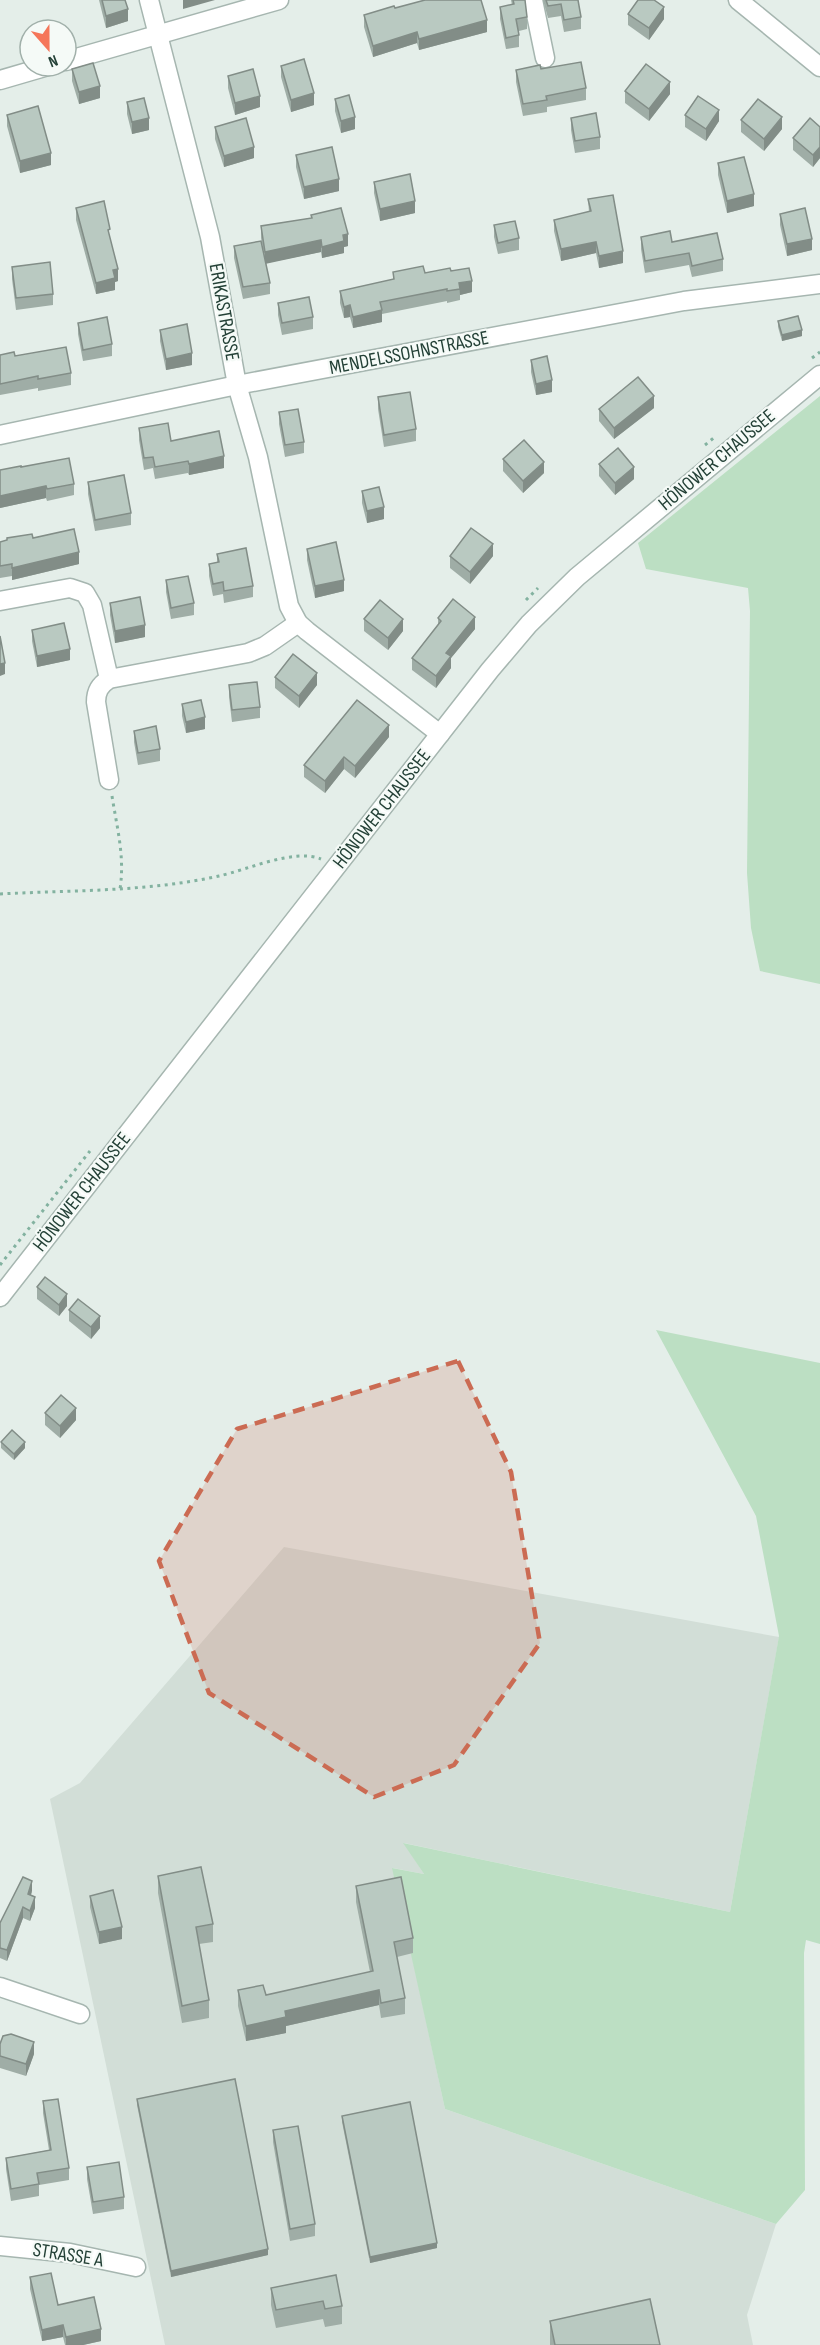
<svg xmlns="http://www.w3.org/2000/svg" width="820" height="2345" font-family="'Sofia Sans Condensed',sans-serif">
<style>
.built{fill:#d2ded7}
.green{fill:#bcdfc3}
.lines{fill:none;stroke-linecap:round;stroke-linejoin:round}
.minor-casing{stroke:#a6b6b0;stroke-width:21}
.path{stroke:#83b2a0;stroke-width:3;stroke-dasharray:3 4.5;stroke-linecap:butt}
.minor{stroke:#fff;stroke-width:18}
.wall{fill:#9fada6}
.shaded-wall{fill:#828d87}
.building{fill:#b9c9c1;stroke:#828d87;stroke-width:1.5}
.marked{fill:#cb6b53;fill-opacity:0.2;stroke:#cb6b53;stroke-width:4.5;stroke-dasharray:12 8;stroke-linejoin:round}
.labels{text-anchor:middle;dominant-baseline:central;stroke-width:4.5;stroke-linejoin:round;paint-order:stroke}
.street-label{font-size:20px;fill:#234036;stroke:#f5faf7}
</style>
<rect width="100%" height="100%" fill="#e4eee9"/>
<polygon class="built" points="284,1547 779,1637 730,1912 404,1843 424,1874 393,1868 445,2109 776,2224 747,2315 753,2345 165,2345 50,1799 80,1783"/>
<g class="green">
<polygon points="820,396 820,984 760,971 751,928 747,873 750,611 748,588 646,569 638,543"/>
<polygon points="656,1330 820,1363 820,1944 806,1940 804,1953 805,2190 776,2224 445,2109 392,1868 424,1874 403,1843 730,1912 779,1636 756,1516"/>
</g>
<g class="lines">
<defs>
<g id="minor">
<polyline points="149,0 210,237 237,385 258,457 289,606 298,623 307,631 440,734"/>
<polyline points="533,0 545,58"/>
<polyline points="738,0 820,67"/>
<polyline points="66,61 279,0"/>
<polyline points="0,80 48,66"/>
<polyline points="0,435 237,385 684,301 820,284"/>
<polyline points="0,601 70,588 85,593 92,605 109,679"/>
<path d="M109,780L96,702C96,691 100,685 109,679L248,653L265,646L298,623"/>
<polyline points="0,1297 490,670 529,624 577,577 820,375"/>
<polyline points="0,1987 80,2014"/>
<polyline points="0,2246 70,2253 136,2267"/>
</g>
</defs>
<use href="#minor" class="minor-casing"/>
<g class="path">
<polyline points="812,358 820,352"/>
<polyline points="705,445 716,436"/>
<polyline points="526,600 538,588"/>
<path d="M112,796C117,828 125,857 120,889"/>
<path d="M0,894C73,890 147,892 219,876C247,870 294,848 321,859"/>
<polyline points="0,1265 90,1151"/>
</g>
<use href="#minor" class="minor"/>
</g>
<g class="wall">
<polygon points="99,0 125,0 128,21 106,28"/>
<polygon points="511,0 525,0 527,17 527,29 519,31 519,47 506,49 500,19 500,7 512,5"/>
<polygon points="543,0 578,0 581,17 581,29 564,32 561,16 548,18"/>
<polygon points="395,8 487,32 419,50 417,43 373,57 364,27 364,15"/>
<polygon points="628,14 664,19 649,40 628,25"/>
<polygon points="281,66 314,105 291,112 281,77"/>
<polygon points="72,69 100,98 79,104 72,81"/>
<polygon points="541,69 586,88 586,100 547,107 547,112 523,116 516,82 516,70"/>
<polygon points="228,76 260,107 235,115 228,88"/>
<polygon points="625,91 670,94 649,121 625,103"/>
<polygon points="335,99 355,129 341,133 335,111"/>
<polygon points="127,102 149,130 132,134 127,114"/>
<polygon points="7,115 51,165 20,173 7,126"/>
<polygon points="685,115 719,121 706,141 685,127"/>
<polygon points="571,118 600,137 600,149 575,153 571,130"/>
<polygon points="741,120 782,129 764,151 741,132"/>
<polygon points="215,127 254,158 224,167 215,139"/>
<polygon points="820,127 820,158 813,167 793,150 793,138"/>
<polygon points="296,155 339,191 304,199 296,167"/>
<polygon points="718,163 754,206 727,213 718,175"/>
<polygon points="374,182 415,213 380,221 374,193"/>
<polygon points="588,199 623,263 599,268 596,253 561,261 554,231 554,220 589,212"/>
<polygon points="76,208 110,238 118,281 115,282 115,290 96,294 76,220"/>
<polygon points="780,214 812,250 787,256 780,225"/>
<polygon points="311,215 348,246 344,247 344,253 322,258 321,252 266,263 270,283 270,294 243,299 234,258 234,246 264,254 261,238 261,226 311,218"/>
<polygon points="494,225 519,238 519,250 498,254 494,237"/>
<polygon points="641,237 672,242 723,259 723,271 692,277 689,265 645,273 641,249"/>
<polygon points="12,267 53,294 53,305 16,310 12,279"/>
<polygon points="451,271 472,292 460,295 460,300 447,303 447,301 382,314 382,322 353,328 350,317 344,318 340,303 340,291 393,280 393,272 425,273"/>
<polygon points="278,303 313,317 313,329 282,335 278,315"/>
<polygon points="778,321 802,336 782,341 778,327"/>
<polygon points="78,323 112,344 112,356 83,361 78,334"/>
<polygon points="160,330 192,365 166,370 160,341"/>
<polygon points="0,355 15,356 71,373 71,385 38,391 38,388 0,395"/>
<polygon points="531,360 552,392 536,395 531,372"/>
<polygon points="378,397 416,429 416,441 384,447 378,409"/>
<polygon points="654,408 614,439 599,421 599,409"/>
<polygon points="279,412 304,442 304,453 285,457 279,424"/>
<polygon points="139,428 171,441 224,468 189,475 188,473 155,479 153,468 144,470 139,440"/>
<polygon points="503,459 544,473 523,493 503,471"/>
<polygon points="599,464 634,479 615,495 599,476"/>
<polygon points="21,467 74,484 74,495 47,501 46,498 0,508 0,470"/>
<polygon points="88,482 131,513 131,525 95,531 88,494"/>
<polygon points="362,491 384,519 367,523 362,503"/>
<polygon points="33,538 79,564 12,580 12,576 0,578 0,542"/>
<polygon points="307,549 344,591 315,598 307,560"/>
<polygon points="217,554 253,586 253,597 224,603 223,594 213,596 209,576 209,564 217,562"/>
<polygon points="450,556 493,556 470,584 450,568"/>
<polygon points="166,580 194,603 194,615 171,619 166,592"/>
<polygon points="110,603 145,637 115,643 110,615"/>
<polygon points="438,618 475,629 451,658 451,668 436,688 412,670 412,658 438,625"/>
<polygon points="364,619 403,631 388,650 364,631"/>
<polygon points="32,630 70,660 37,667 32,641"/>
<polygon points="275,677 317,685 299,708 275,688"/>
<polygon points="229,685 260,707 260,718 232,722 229,697"/>
<polygon points="182,704 205,729 186,733 182,716"/>
<polygon points="134,731 160,749 160,761 138,765 134,742"/>
<polygon points="389,737 355,778 344,769 325,793 304,777 304,765"/>
<polygon points="37,1287 67,1306 59,1316 37,1299"/>
<polygon points="69,1310 100,1328 91,1339 69,1321"/>
<polygon points="45,1413 76,1420 60,1438 45,1425"/>
<polygon points="1,1442 25,1448 14,1460 1,1448"/>
<polygon points="158,1876 213,1924 213,1942 199,1944 209,2000 209,2018 182,2023 158,1893"/>
<polygon points="356,1886 413,1938 413,1953 397,1957 405,1998 405,2014 381,2018 379,2005 286,2026 286,2033 246,2041 238,2006 238,1990 266,1995 370,1972 356,1902"/>
<polygon points="32,1891 31,1895 35,1908 30,1921 23,1918 7,1961 0,1958 0,1923"/>
<polygon points="90,1896 122,1939 99,1944 90,1907"/>
<polygon points="0,2044 34,2054 26,2076 0,2068"/>
<polygon points="137,2099 268,2255 171,2277 137,2105"/>
<polygon points="43,2101 69,2168 69,2180 39,2185 39,2196 11,2201 6,2169 6,2158 49,2150 43,2113"/>
<polygon points="342,2116 437,2248 370,2263 342,2122"/>
<polygon points="273,2130 315,2224 315,2236 290,2241 273,2142"/>
<polygon points="87,2167 124,2197 124,2209 93,2214 87,2179"/>
<polygon points="30,2277 58,2305 101,2341 83,2345 65,2345 63,2337 42,2341 30,2289"/>
<polygon points="271,2288 342,2306 342,2324 325,2327 323,2319 276,2328 271,2305"/>
<polygon points="550,2321 660,2345 550,2345"/>
</g>
<g class="shaded-wall">
<polygon points="183,0 215,0 183,9"/>
<polygon points="664,7 664,19 649,40 649,28"/>
<polygon points="128,9 128,21 106,28 106,16"/>
<polygon points="487,20 487,32 419,50 419,39"/>
<polygon points="417,32 417,43 373,57 373,46"/>
<polygon points="670,82 670,94 649,121 649,109"/>
<polygon points="100,86 100,98 79,104 79,92"/>
<polygon points="314,93 314,105 291,112 291,100"/>
<polygon points="260,96 260,107 235,115 235,103"/>
<polygon points="719,110 719,121 706,141 706,129"/>
<polygon points="355,117 355,129 341,133 341,121"/>
<polygon points="782,117 782,129 764,151 764,139"/>
<polygon points="149,118 149,130 132,134 132,122"/>
<polygon points="254,147 254,158 224,167 224,156"/>
<polygon points="820,147 820,158 813,167 813,155"/>
<polygon points="51,153 51,165 20,173 20,161"/>
<polygon points="339,179 339,191 304,199 304,187"/>
<polygon points="754,194 754,206 727,213 727,201"/>
<polygon points="415,201 415,213 380,221 380,209"/>
<polygon points="348,234 348,246 344,247 344,253 322,258 322,247 343,235"/>
<polygon points="812,239 812,250 787,256 787,244"/>
<polygon points="321,240 321,252 265,264 265,252"/>
<polygon points="596,242 596,253 561,261 561,249"/>
<polygon points="623,251 623,263 599,268 599,256"/>
<polygon points="118,269 118,281 115,282 115,290 96,294 96,283 113,270"/>
<polygon points="472,281 472,292 460,295 459,283"/>
<polygon points="350,305 350,317 344,318 344,307"/>
<polygon points="382,310 382,322 353,328 353,317"/>
<polygon points="802,330 802,336 782,341 782,335"/>
<polygon points="192,353 192,365 166,370 166,359"/>
<polygon points="552,380 552,392 536,395 536,384"/>
<polygon points="654,396 654,408 614,439 614,428"/>
<polygon points="224,456 224,468 189,475 189,464"/>
<polygon points="544,462 544,473 523,493 523,481"/>
<polygon points="634,467 634,479 615,495 615,483"/>
<polygon points="46,486 46,498 0,508 0,496"/>
<polygon points="384,507 384,519 367,523 367,511"/>
<polygon points="493,544 493,556 470,584 470,572"/>
<polygon points="79,552 79,564 12,580 12,568"/>
<polygon points="344,580 344,591 315,598 315,586"/>
<polygon points="475,617 475,629 451,658 451,668 436,688 436,676 446,653"/>
<polygon points="403,619 403,631 388,650 388,638"/>
<polygon points="145,625 145,637 115,643 115,631"/>
<polygon points="70,649 70,660 37,667 37,656"/>
<polygon points="5,663 5,674 0,676 0,664"/>
<polygon points="317,673 317,685 299,708 299,696"/>
<polygon points="205,717 205,729 186,733 186,722"/>
<polygon points="389,725 389,737 355,778 355,766"/>
<polygon points="344,757 344,769 325,793 325,781"/>
<polygon points="67,1294 67,1306 59,1316 59,1305"/>
<polygon points="100,1316 100,1328 91,1339 91,1327"/>
<polygon points="76,1408 76,1420 60,1438 60,1426"/>
<polygon points="25,1442 25,1448 14,1460 14,1454"/>
<polygon points="32,1881 32,1891 28,1904 28,1894"/>
<polygon points="35,1897 35,1908 30,1921 30,1911"/>
<polygon points="23,1907 23,1918 7,1961 7,1950"/>
<polygon points="122,1927 122,1939 99,1944 99,1932"/>
<polygon points="379,1990 379,2005 286,2026 286,2033 246,2041 246,2026 285,2011"/>
<polygon points="34,2042 34,2054 26,2076 26,2064"/>
<polygon points="437,2243 437,2248 370,2263 370,2257"/>
<polygon points="268,2249 268,2255 171,2277 171,2271"/>
<polygon points="63,2325 63,2337 42,2341 42,2330"/>
<polygon points="101,2329 101,2341 83,2345 66,2345 66,2337"/>
</g>
<g class="building">
<polygon points="102,0 125,0 128,9 106,16"/>
<polygon points="425,0 481,0 487,20 419,39 417,32 373,46 364,15 394,6 395,8"/>
<polygon points="513,0 525,0 527,17 516,19 519,35 506,38 500,7 514,4"/>
<polygon points="546,0 578,0 581,17 564,20 561,4 548,6"/>
<polygon points="638,0 654,0 664,7 649,28 628,14"/>
<polygon points="304,59 314,93 291,100 281,66"/>
<polygon points="581,62 586,88 546,96 547,100 523,104 516,70 540,65 541,69"/>
<polygon points="93,63 100,86 79,92 72,69"/>
<polygon points="646,64 670,82 649,109 625,91"/>
<polygon points="253,69 260,96 235,103 228,76"/>
<polygon points="349,95 355,117 341,121 335,99"/>
<polygon points="698,96 719,110 706,129 685,115"/>
<polygon points="144,98 149,118 132,122 127,102"/>
<polygon points="758,99 782,117 764,139 741,120"/>
<polygon points="38,106 51,153 20,161 7,115"/>
<polygon points="596,113 600,137 575,141 571,118"/>
<polygon points="246,118 254,147 224,156 215,127"/>
<polygon points="810,118 820,127 820,147 813,155 793,138"/>
<polygon points="332,147 339,179 304,187 296,155"/>
<polygon points="744,157 754,194 727,201 718,163"/>
<polygon points="410,174 415,201 380,209 374,182"/>
<polygon points="613,195 623,251 599,256 596,242 561,249 554,220 591,211 588,199"/>
<polygon points="104,201 110,229 108,230 118,269 113,270 115,278 96,283 76,208"/>
<polygon points="341,208 348,234 343,235 344,241 322,247 321,240 265,252 261,226 312,218 311,215"/>
<polygon points="805,208 812,239 787,244 780,214"/>
<polygon points="515,221 519,238 498,243 494,225"/>
<polygon points="670,231 672,242 717,233 723,259 692,266 689,253 645,261 641,237"/>
<polygon points="261,241 270,283 243,287 234,246"/>
<polygon points="50,262 53,294 16,298 12,267"/>
<polygon points="423,266 425,273 450,268 451,271 469,268 472,281 459,283 460,289 447,291 447,289 380,302 382,310 353,317 350,305 344,307 340,291 394,279 393,272"/>
<polygon points="309,297 313,317 282,323 278,303"/>
<polygon points="798,316 802,330 782,335 778,321"/>
<polygon points="107,317 112,344 83,350 78,323"/>
<polygon points="187,324 192,353 166,359 160,330"/>
<polygon points="66,347 71,373 38,379 38,376 0,384 0,355 14,352 15,356"/>
<polygon points="547,356 552,380 536,384 531,360"/>
<polygon points="638,377 654,396 614,428 599,409"/>
<polygon points="410,392 416,429 384,435 378,397"/>
<polygon points="298,409 304,442 285,445 279,412"/>
<polygon points="168,423 171,441 219,431 224,456 189,464 188,461 155,467 153,457 144,458 139,428"/>
<polygon points="524,440 544,462 523,481 503,459"/>
<polygon points="618,448 634,467 615,483 599,464"/>
<polygon points="69,458 74,484 47,489 46,486 0,496 0,470 21,466 21,467"/>
<polygon points="124,475 131,513 95,520 88,482"/>
<polygon points="379,487 384,507 367,511 362,491"/>
<polygon points="471,528 493,544 470,572 450,556"/>
<polygon points="74,529 79,552 12,568 12,564 0,566 0,542 7,540 7,538 32,534 33,538"/>
<polygon points="336,542 344,580 315,586 307,549"/>
<polygon points="246,548 253,586 224,591 223,582 213,584 209,564 219,562 217,554"/>
<polygon points="188,576 194,603 171,608 166,580"/>
<polygon points="140,597 145,625 115,631 110,603"/>
<polygon points="453,599 475,617 446,653 451,656 436,676 412,658 441,621 438,618"/>
<polygon points="380,600 403,619 388,638 364,619"/>
<polygon points="64,623 70,649 37,656 32,630"/>
<polygon points="0,636 5,663 0,664"/>
<polygon points="293,654 317,673 299,696 275,677"/>
<polygon points="257,682 260,707 232,710 229,685"/>
<polygon points="201,700 205,717 186,722 182,704"/>
<polygon points="357,700 389,725 355,766 344,757 325,781 304,765"/>
<polygon points="156,726 160,749 138,753 134,731"/>
<polygon points="45,1277 67,1294 59,1305 37,1287"/>
<polygon points="78,1299 100,1316 91,1327 69,1310"/>
<polygon points="61,1395 76,1408 60,1426 45,1413"/>
<polygon points="12,1430 25,1442 14,1454 1,1442"/>
<polygon points="201,1867 213,1924 196,1927 209,2000 182,2006 158,1876"/>
<polygon points="23,1877 32,1881 28,1894 35,1897 30,1911 23,1907 7,1950 0,1948 0,1923"/>
<polygon points="401,1877 413,1938 394,1942 405,1998 381,2003 379,1990 285,2011 286,2017 246,2026 238,1990 263,1985 266,1995 373,1971 356,1886"/>
<polygon points="113,1890 122,1927 99,1932 90,1896"/>
<polygon points="11,2034 34,2042 26,2064 0,2056 0,2044 3,2036"/>
<polygon points="235,2079 268,2249 171,2271 137,2099"/>
<polygon points="58,2099 69,2168 37,2173 39,2184 11,2189 6,2158 51,2150 43,2101"/>
<polygon points="410,2102 437,2243 370,2257 342,2116"/>
<polygon points="298,2126 315,2224 290,2229 273,2130"/>
<polygon points="119,2162 124,2197 93,2202 87,2167"/>
<polygon points="51,2273 58,2305 94,2297 101,2329 66,2337 63,2325 42,2330 30,2277"/>
<polygon points="336,2275 342,2306 325,2309 323,2301 276,2310 271,2288"/>
<polygon points="650,2299 660,2345 555,2345 550,2321"/>
</g>
<path class="marked" d="M458,1361L511,1472L540,1643L454,1765L374,1797L209,1693L159,1561L237,1429Z"/>
<g class="labels">
<g class="street-label">
<text transform="translate(224 312) rotate(80)">ERIKASTRASSE</text>
<text transform="translate(409 353) rotate(-11)">MENDELSSOHNSTRASSE</text>
<text transform="translate(717 460) rotate(-40)">HÖNOWER CHAUSSEE</text>
<text transform="translate(382 809) rotate(-52)">HÖNOWER CHAUSSEE</text>
<text transform="translate(82 1192) rotate(-52)">HÖNOWER CHAUSSEE</text>
<text transform="translate(68 2255) rotate(9)">STRASSE A</text>
</g>
</g>
<g transform="translate(48 48) rotate(159)"><circle r="28" fill="#f5faf7" stroke="#a1b0aa" stroke-width="1.5"/>
<path d="M0-4.5L10 22L0 15L-10 22Z" fill="#f5765a"/>
<text y="-9" font-size="16" font-weight="bold" text-anchor="middle" fill="#234036">N</text>
</g>
</svg>
